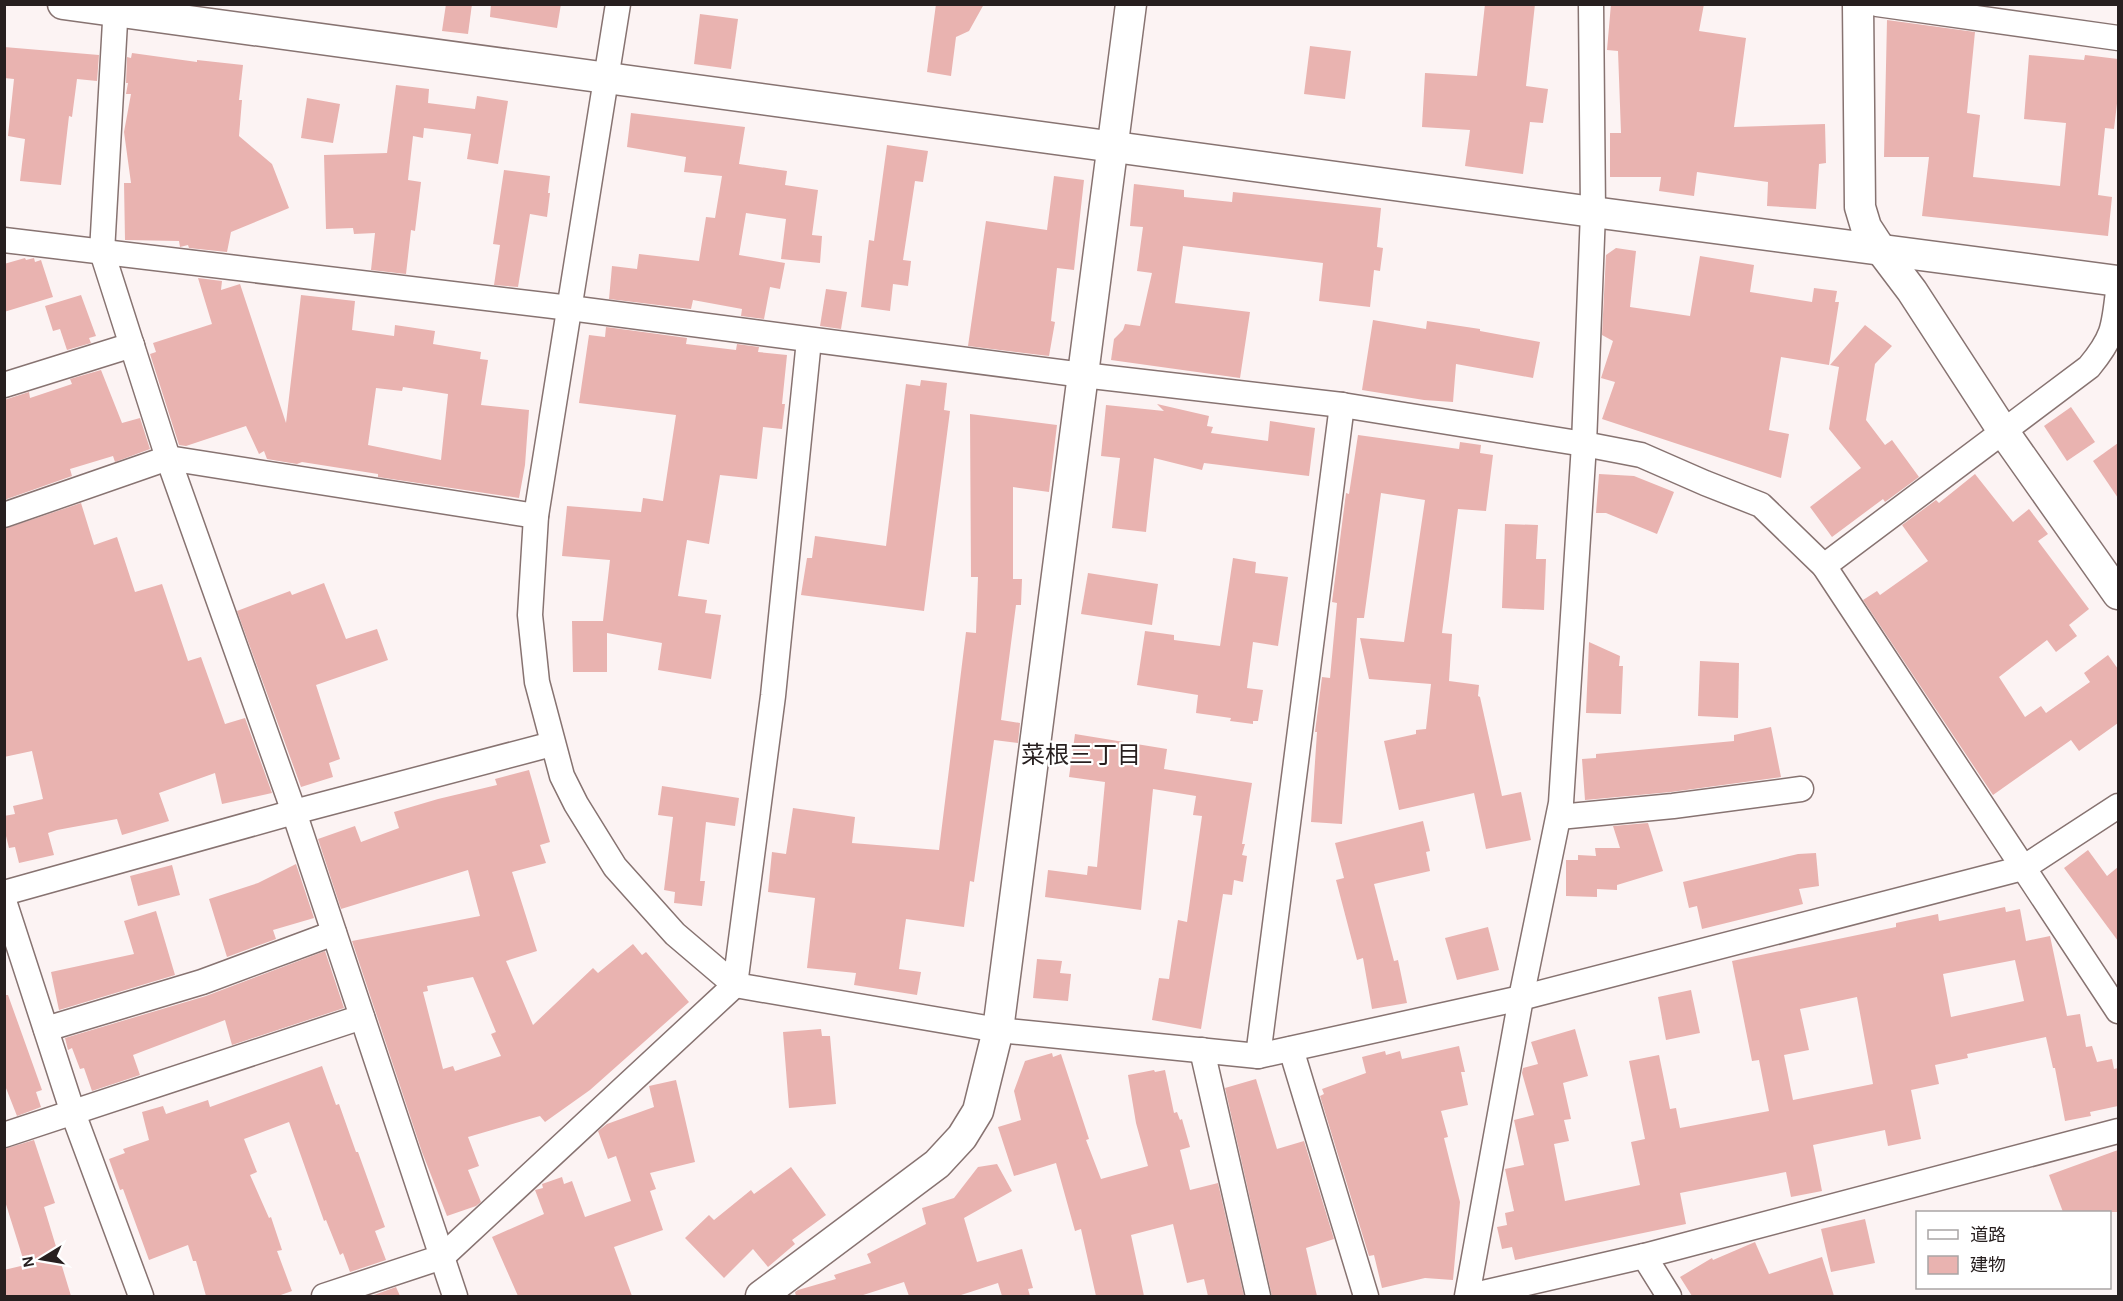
<svg xmlns="http://www.w3.org/2000/svg" width="2123" height="1301" font-family="'Alegreya Sans','Noto Sans JP',sans-serif">
<style>
.building{fill:#e9b3b0;fill-rule:evenodd}
.lines{fill:none;stroke-linecap:round;stroke-linejoin:round}
.minor-casing{stroke:#877371;stroke-width:27}
.tertiary-casing{stroke:#877371;stroke-width:33}
.minor{stroke:#fff;stroke-width:24}
.tertiary{stroke:#fff;stroke-width:30}
.labels{text-anchor:middle;dominant-baseline:central;stroke-width:4.5;stroke-linejoin:round;paint-order:stroke}
.neighbourhood-label{font-size:24px;fill:#271f1f;stroke:#fff}
</style>
<rect width="100%" height="100%" fill="#fcf3f3"/>
<g class="building">
<polygon points="446,4 472,4 468,34 442,31"/>
<polygon points="491,4 561,4 557,28 490,17"/>
<polygon points="936,4 984,4 969,31 956,37 951,76 927,72"/>
<polygon points="1485,4 1535,4 1526,86 1548,89 1543,123 1530,122 1523,174 1465,166 1470,130 1422,127 1425,73 1477,76"/>
<polygon points="1611,4 1704,4 1699,31 1746,38 1734,127 1825,124 1826,163 1819,164 1816,209 1767,206 1768,182 1697,172 1694,196 1659,191 1661,177 1610,177 1610,133 1621,133 1618,51 1607,50"/>
<polygon points="700,14 738,19 731,69 694,64"/>
<polygon points="1887,20 1975,32 1967,113 1980,115 1973,177 2060,186 2066,123 2024,119 2029,55 2084,60 2085,55 2118,59 2118,95 2114,129 2105,128 2098,195 2112,197 2108,236 1922,216 1929,157 1884,157"/>
<polygon points="1310,46 1351,51 1345,99 1304,94"/>
<polygon points="4,47 99,55 97,81 77,79 72,117 69,116 61,185 20,181 25,139 8,136 14,79 4,78"/>
<polygon points="132,53 197,62 197,60 243,65 239,100 242,100 239,136 272,164 289,208 231,232 227,252 189,248 188,245 180,247 179,241 125,240 124,183 131,183 124,132 131,94 126,94 128,83 126,83 127,57 131,58"/>
<polygon points="396,85 429,89 428,103 475,109 477,96 508,101 498,164 467,159 471,134 424,128 423,138 413,136 408,180 421,182 415,231 411,230 406,274 371,270 375,233 354,234 353,228 326,229 324,155 387,153"/>
<polygon points="307,98 340,104 333,143 301,138"/>
<polygon points="631,113 745,127 739,164 787,171 785,185 818,190 812,235 822,236 820,263 781,259 786,219 746,213 739,255 785,263 780,289 770,287 764,319 741,316 742,309 693,300 691,309 609,299 612,266 637,269 639,254 699,261 706,217 715,218 722,176 684,172 686,157 627,147"/>
<polygon points="887,145 928,151 923,182 915,181 903,260 911,261 908,286 893,284 890,311 861,307 869,240 874,241"/>
<polygon points="504,170 550,176 548,193 550,193 547,217 530,214 518,287 494,285 500,245 493,244"/>
<polygon points="1054,176 1084,180 1074,270 1057,268 1051,321 1055,322 1049,356 968,346 986,221 1047,230"/>
<polygon points="1134,184 1184,190 1184,197 1232,202 1233,192 1381,208 1377,247 1383,248 1380,271 1374,270 1370,307 1319,301 1323,263 1183,246 1175,303 1250,312 1240,378 1111,360 1114,339 1123,330 1125,324 1140,326 1152,273 1137,271 1143,227 1130,226"/>
<polygon points="1616,248 1636,251 1630,307 1690,316 1700,256 1754,265 1750,292 1812,302 1814,288 1837,291 1835,302 1839,302 1829,365 1781,357 1769,430 1789,434 1781,478 1602,419 1615,382 1601,378 1613,341 1602,335 1606,255"/>
<polygon points="25,258 26,260 34,258 35,262 41,260 53,297 4,312 4,264"/>
<path d="M198,278L222,281L221,290L240,284L286,423L301,295L355,301L352,330L394,336L395,325L435,331L433,344L481,352L480,359L488,360L481,405L529,410L525,465L519,498L378,477V474L302,462L297,464L267,459L264,451L259,454L246,426L186,446L179,445L150,354L156,352L153,343L212,324ZM403,387L448,394L441,460L368,445L376,388L402,391Z"/>
<polygon points="826,289 847,292 841,329 820,326"/>
<polygon points="81,295 96,336 89,338 91,343 67,350 60,329 53,331 45,306"/>
<polygon points="1373,320 1426,329 1427,321 1480,329 1480,331 1540,342 1533,378 1456,364 1453,402 1424,400 1362,390"/>
<polygon points="1865,325 1892,346 1875,364 1866,420 1885,445 1892,440 1919,477 1885,502 1883,499 1832,537 1810,507 1861,468 1829,429 1839,367 1830,365"/>
<polygon points="606,327 687,338 686,344 736,350 737,344 759,347 758,352 787,355 782,404 785,404 782,429 763,427 757,479 720,475 709,544 687,540 678,596 707,600 705,613 721,615 711,679 658,670 662,643 607,633 607,672 573,672 572,621 603,621 610,560 562,556 567,506 641,512 643,498 663,501 676,415 579,403 589,335 605,337"/>
<polygon points="101,370 122,423 140,418 150,449 115,462 113,456 70,469 72,476 4,500 4,400 29,392 30,398 72,384 70,379"/>
<polygon points="921,380 947,383 944,410 950,411 924,611 801,595 807,558 812,558 815,536 886,546 906,384 920,386"/>
<polygon points="1157,404 1209,416 1207,426 1213,427 1211,433 1268,441 1270,421 1315,428 1309,476 1204,463 1202,470 1154,458 1146,532 1112,528 1120,458 1101,456 1106,405 1164,411"/>
<polygon points="2071,407 2095,442 2067,461 2044,426"/>
<polygon points="970,414 1057,425 1049,492 1013,487 1013,579 1022,579 1021,605 1016,605 1001,720 1020,723 1018,743 994,740 974,882 970,881 964,927 906,919 899,969 921,972 917,995 854,985 856,973 807,968 815,898 768,892 772,852 786,854 793,808 855,817 852,843 939,850 966,632 976,633 978,577 971,577"/>
<polygon points="1358,435 1459,449 1460,442 1481,445 1480,453 1493,455 1486,511 1458,509 1442,633 1452,634 1449,681 1479,685 1478,696 1480,697 1502,796 1521,792 1531,840 1486,849 1474,793 1399,810 1384,741 1416,734 1416,730 1426,729 1431,684 1369,679 1360,638 1404,642 1425,500 1381,493 1364,618 1357,618 1342,824 1311,822 1317,732 1315,732 1322,677 1330,678 1337,603 1332,602 1346,493 1349,494"/>
<polygon points="2118,443 2118,498 2093,461"/>
<polygon points="1599,474 1634,476 1674,492 1657,534 1606,513 1596,513"/>
<polygon points="1975,474 2013,522 2029,509 2048,534 2038,541 2089,609 2069,625 2077,636 2056,652 2047,640 1999,677 2025,717 2041,706 2046,713 2090,682 2084,673 2108,655 2118,669 2118,723 2079,751 2071,740 1993,795 1863,600 1877,591 1880,595 1928,561 1902,525 1936,500 1939,503"/>
<polygon points="81,503 94,545 117,537 135,592 162,584 188,661 201,657 225,724 245,718 272,793 222,804 215,773 159,793 169,821 122,835 117,819 57,830 48,833 54,855 19,863 15,847 9,848 4,828 4,816 15,814 13,806 43,799 32,751 4,757 4,529"/>
<polygon points="1505,524 1538,525 1536,559 1546,559 1544,610 1502,608"/>
<polygon points="1233,558 1256,562 1255,573 1288,577 1278,646 1253,642 1247,688 1263,690 1258,721 1253,721 1253,724 1230,721 1231,718 1196,713 1198,695 1137,685 1145,631 1174,635 1174,640 1220,646"/>
<polygon points="1088,573 1158,584 1152,625 1081,614"/>
<polygon points="324,583 346,639 377,629 388,660 316,685 340,759 329,763 333,777 301,787 237,611 290,591 292,595"/>
<polygon points="1589,642 1620,656 1619,666 1623,666 1621,714 1586,713"/>
<polygon points="1700,661 1739,663 1738,718 1698,716"/>
<polygon points="1771,727 1781,777 1671,792 1585,800 1582,759 1596,758 1596,754 1734,741 1734,735"/>
<polygon points="1075,734 1167,749 1164,769 1252,783 1242,844 1245,844 1242,855 1247,856 1243,882 1234,880 1232,895 1223,894 1201,1029 1152,1020 1159,978 1169,979 1178,920 1187,922 1202,816 1193,815 1196,796 1153,789 1141,910 1045,897 1048,870 1087,875 1088,866 1097,867 1105,782 1069,777"/>
<path d="M529,770L550,842L540,845L546,863L512,872L537,951L506,961L533,1025L593,968L598,973L633,944L642,955L646,952L689,1002L590,1090L545,1122L540,1116L468,1137L479,1166L468,1170L481,1202L476,1206L447,1216L422,1152L352,941L480,916L468,870L341,909L318,839L355,826L361,842L399,828L394,812L438,799L497,785L495,779ZM473,977L496,1032L491,1034L501,1056L455,1071L453,1066L443,1069L423,992L428,991L427,986Z"/>
<polygon points="662,786 739,798 735,826 706,822 700,881 705,881 702,906 674,903 675,892 664,890 673,817 658,815"/>
<polygon points="1423,821 1430,851 1426,852 1430,871 1374,884 1394,961 1398,960 1407,1003 1372,1009 1363,958 1357,960 1336,880 1344,878 1335,843"/>
<polygon points="1648,823 1663,871 1617,885 1617,890 1597,889 1597,897 1566,896 1566,860 1578,860 1578,855 1596,856 1595,848 1620,848 1613,826"/>
<polygon points="2088,850 2107,876 2118,867 2118,941 2064,868"/>
<polygon points="1816,853 1819,886 1799,889 1803,904 1702,929 1697,906 1689,908 1683,882 1798,854"/>
<polygon points="296,864 314,918 273,930 276,939 227,957 209,899 258,883"/>
<polygon points="172,865 180,895 138,906 130,876"/>
<path d="M2005,907L2006,912L2020,909L2026,941L2050,936L2067,1016L2080,1014L2086,1047L2092,1046L2097,1062L2112,1059L2114,1069L2118,1068V1106L2090,1112L2091,1116L2065,1121L2055,1068H2053L2046,1037L1967,1054L1968,1058L1935,1065L1939,1084L1911,1090L1921,1139L1888,1146L1885,1130L1813,1145L1822,1191L1791,1197L1786,1172L1680,1193L1686,1224L1515,1260L1512,1247L1502,1249L1497,1227L1507,1225L1505,1213L1514,1211L1505,1169L1524,1165L1514,1120L1534,1115L1522,1073L1523,1068L1538,1064L1531,1042L1575,1029L1588,1076L1563,1083L1571,1119L1564,1120L1569,1141L1554,1144L1565,1201L1640,1185L1631,1142L1645,1139L1629,1061L1659,1055L1670,1109L1676,1108L1680,1128L1769,1111L1759,1060L1752,1061L1732,961L1896,927V923L1938,914L1939,921ZM2015,960L2024,1001L1951,1017L1943,974ZM1857,997L1873,1084L1793,1100L1784,1055L1809,1050L1800,1009Z"/>
<polygon points="156,911 175,975 59,1010 51,972 134,954 124,921"/>
<polygon points="1488,927 1499,970 1457,980 1445,938"/>
<polygon points="325,951 344,1008 232,1045 225,1020 133,1055 140,1075 92,1091 84,1068 80,1069 72,1048 68,1050 65,1038 206,996"/>
<polygon points="1037,959 1062,961 1060,973 1071,974 1068,1001 1033,998"/>
<polygon points="1691,990 1700,1033 1666,1040 1658,997"/>
<polygon points="4,995 8,995 42,1090 36,1092 41,1107 17,1116 4,1083"/>
<polygon points="821,1029 822,1036 830,1036 836,1104 789,1108 783,1032"/>
<polygon points="1459,1046 1465,1072 1461,1072 1468,1105 1441,1111 1448,1137 1444,1138 1460,1202 1453,1280 1425,1278 1382,1288 1374,1255 1369,1256 1320,1096 1324,1094 1322,1089 1366,1073 1362,1057 1385,1051 1386,1055 1400,1051 1402,1059"/>
<polygon points="1052,1053 1053,1057 1061,1054 1089,1139 1086,1140 1101,1179 1148,1166 1136,1123 1128,1075 1154,1070 1155,1072 1165,1070 1174,1113 1177,1112 1180,1120 1182,1119 1190,1147 1180,1150 1190,1190 1218,1183 1244,1296 1208,1296 1204,1279 1187,1283 1173,1224 1131,1235 1144,1296 1096,1296 1081,1229 1075,1231 1056,1163 1014,1176 998,1127 1021,1120 1014,1091 1025,1061"/>
<polygon points="322,1066 336,1105 339,1104 356,1152 358,1152 385,1227 375,1231 386,1260 350,1272 343,1253 340,1255 326,1220 324,1221 289,1122 244,1139 257,1172 250,1175 269,1218 271,1217 282,1250 277,1251 292,1291 278,1296 206,1296 196,1261 193,1261 188,1245 149,1260 123,1189 120,1190 109,1159 125,1153 123,1149 149,1140 142,1112 163,1106 166,1114 208,1100 210,1107"/>
<polygon points="1256,1079 1277,1149 1304,1141 1334,1239 1306,1248 1317,1296 1272,1296 1225,1088"/>
<polygon points="676,1080 695,1162 650,1173 656,1189 650,1191 663,1230 614,1247 632,1296 518,1296 492,1237 544,1214 535,1190 543,1188 542,1184 562,1177 564,1184 572,1181 585,1217 631,1201 616,1156 608,1159 598,1131 607,1124 654,1107 649,1086"/>
<polygon points="34,1140 55,1203 44,1207 71,1296 4,1296 4,1270 25,1265 4,1198 4,1149"/>
<polygon points="2118,1150 2118,1212 2063,1212 2049,1175"/>
<polygon points="997,1164 1012,1191 964,1218 977,1262 1022,1249 1033,1288 1028,1289 1030,1296 1002,1296 998,1283 958,1296 909,1296 904,1282 860,1296 796,1296 795,1292 798,1290 836,1279 834,1275 871,1263 867,1254 926,1224 922,1208 954,1198 978,1167"/>
<polygon points="791,1167 826,1215 792,1240 795,1244 768,1267 753,1249 724,1278 685,1238 709,1215 714,1220 751,1190 754,1194"/>
<polygon points="1865,1219 1875,1263 1831,1272 1821,1229"/>
<polygon points="1755,1242 1769,1274 1822,1257 1834,1296 1692,1296 1680,1277 1712,1258 1713,1260"/>
<polygon points="396,1287 400,1296 375,1296 374,1295"/>
</g>
<g class="lines">
<defs>
<g id="minor">
<polyline points="116,4 102,252 168,458 294,812 455,1296"/>
<polyline points="618,4 536,516 530,615 537,682 562,776 576,804 615,867 675,934 735,985 998,1030 1258,1056 1521,998 2023,868 2118,806"/>
<polyline points="1877,4 2118,38"/>
<polyline points="4,240 570,308 1083,375 1342,405 1584,444 1641,455 1705,483 1761,505 1824,566 2118,1011"/>
<polyline points="4,385 132,345"/>
<polyline points="4,515 168,458 536,516"/>
<path d="M1824,566L2089,367C2113,338 2114,328 2118,291"/>
<polyline points="1559,817 1673,806 1801,789"/>
<polyline points="4,893 294,812 552,744"/>
<polyline points="4,901 73,1113 141,1296"/>
<polyline points="46,1029 202,982 334,933"/>
<polyline points="1291,1049 1366,1296"/>
<polyline points="1202,1050 1258,1296"/>
<polyline points="1258,1056 1342,405"/>
<polyline points="4,1135 362,1017"/>
<polyline points="1644,1256 1669,1296"/>
<polyline points="324,1296 442,1257 735,985 773,696 809,340"/>
<polyline points="1467,1296 1521,998 1561,803 1584,444 1593,212 1591,4"/>
<polyline points="1470,1296 1644,1256 2118,1131"/>
</g>
<g id="tertiary">
<polyline points="63,4 1593,212 2118,281"/>
<polyline points="1858,4 1860,207 1866,227 1881,250 1912,291 2003,431 2118,594"/>
<polyline points="761,1296 937,1164 962,1137 978,1111 998,1030 1131,4"/>
</g>
</defs>
<use href="#minor" class="minor-casing"/>
<use href="#tertiary" class="tertiary-casing"/>
<use href="#minor" class="minor"/>
<use href="#tertiary" class="tertiary"/>
</g>
<g class="labels">
<g class="neighbourhood-label">
<text x="1081" y="756">菜根三丁目</text>
</g>
</g>
<rect width="2123" height="1301" fill="none" stroke="#271f1f" stroke-width="12"/>
<rect x="1916" y="1211" width="195" height="78" fill="#ffffff" stroke="#a9a5a5" stroke-width="1.5"/>
<rect x="1928" y="1230" width="30" height="9" fill="#ffffff" stroke="#a9a5a5" stroke-width="1.5"/>
<text x="1970" y="1241" font-size="18" fill="#271f1f">道路</text>
<rect x="1928" y="1256" width="30" height="18" fill="#e9b3b0" stroke="#a9a5a5" stroke-width="1.5"/>
<text x="1970" y="1271" font-size="18" fill="#271f1f">建物</text>
<g transform="translate(42 1259) rotate(259)" stroke="#ffffff" stroke-width="4.5" paint-order="stroke">
<path d="M0-4.5L10 22L0 15L-10 22Z" fill="#271f1f"/>
<text y="-9" font-size="16" font-weight="bold" text-anchor="middle" fill="#271f1f">N</text>
</g>
</svg>
